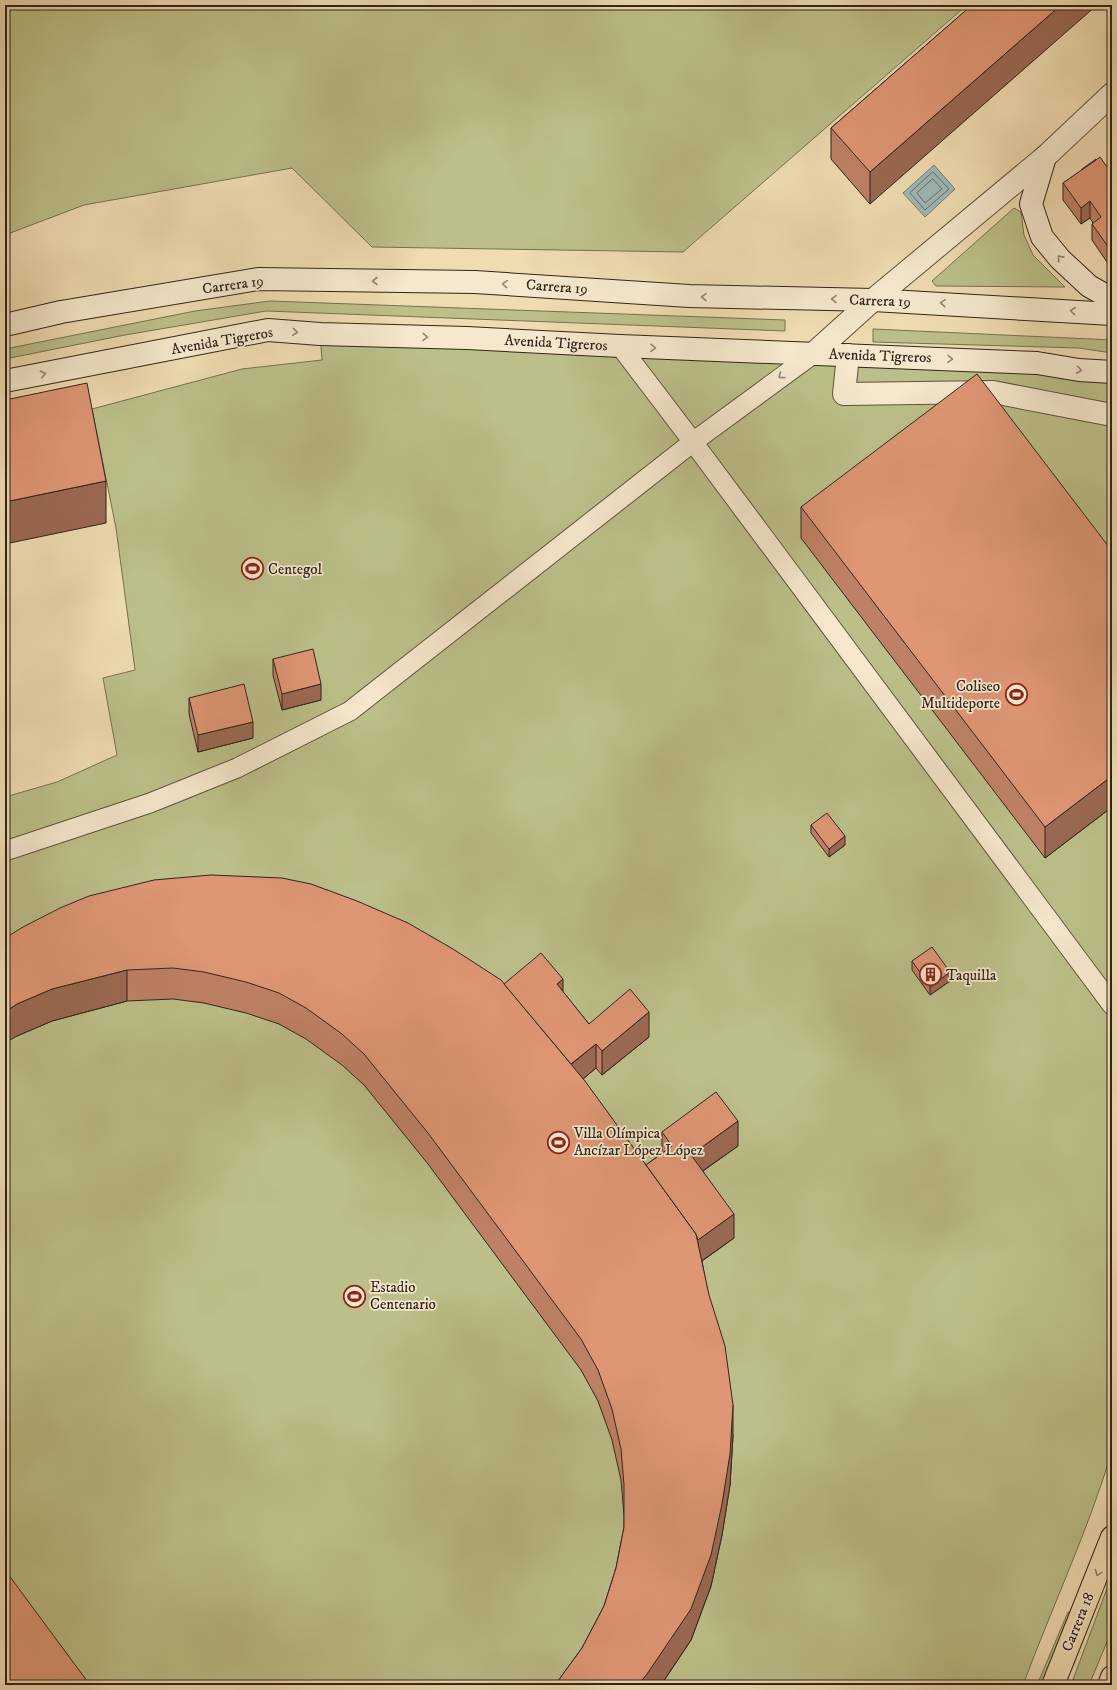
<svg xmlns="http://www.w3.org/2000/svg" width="1117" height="1690" font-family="'IM FELL DW Pica',serif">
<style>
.green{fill:#bcbf89;stroke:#767153}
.water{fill:#9fb9b8;stroke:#737d7a}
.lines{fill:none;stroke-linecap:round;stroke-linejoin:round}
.shore{stroke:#686e6a;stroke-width:1}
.lane-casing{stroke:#605142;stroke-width:21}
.street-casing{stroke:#605142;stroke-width:24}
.secondary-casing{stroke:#31231d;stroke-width:24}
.primary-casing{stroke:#31231d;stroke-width:24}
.lane{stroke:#f5e8cc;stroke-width:19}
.street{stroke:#f5e8cc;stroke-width:22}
.secondary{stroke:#f5e8cc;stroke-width:22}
.primary{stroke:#efdcb1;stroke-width:22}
.wall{fill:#bf8165;stroke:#31231d}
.shaded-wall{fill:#9b6952;stroke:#31231d}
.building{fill:#de9675;stroke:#31231d}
.oneway{stroke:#938674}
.oneway2{stroke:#908067}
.labels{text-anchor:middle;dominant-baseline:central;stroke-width:3.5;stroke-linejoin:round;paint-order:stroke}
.street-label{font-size:15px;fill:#31231d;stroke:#f5e8cc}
.poi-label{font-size:15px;fill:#31231d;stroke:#f5e8cc;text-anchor:start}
</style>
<rect width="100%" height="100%" fill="#efdcb1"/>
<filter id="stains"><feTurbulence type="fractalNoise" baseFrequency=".005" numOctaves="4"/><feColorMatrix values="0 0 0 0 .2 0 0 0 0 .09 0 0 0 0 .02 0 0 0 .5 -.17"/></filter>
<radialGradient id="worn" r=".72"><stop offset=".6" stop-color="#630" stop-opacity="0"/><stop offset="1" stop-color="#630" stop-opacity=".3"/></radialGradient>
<g class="green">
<polygon points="5,5 967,5 683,252 372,247 292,168 84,205 5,235"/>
<polygon points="1014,208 1021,212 1024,235 1033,255 1065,287 936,286 932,281"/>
<polygon points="270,301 785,320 785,331 266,311 125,335 5,359 5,349 195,311"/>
<polygon points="873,329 1112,340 1112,353 1079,348 873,342"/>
<path d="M320,334L1112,372V1451C1088,1531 1052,1607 1023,1685H5V797L57,782L117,755L103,678L135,670L116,528L92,409L242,369L322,360Z"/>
<polygon points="1112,1575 1112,1630 1089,1685 1071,1685"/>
<polygon points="1068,1612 1075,1615 1044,1685 1037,1685"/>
</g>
<polygon class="water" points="934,165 955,189 925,217 903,193"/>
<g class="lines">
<g class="shore">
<polygon points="933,172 949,189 925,210 910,193"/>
<polygon points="933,179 942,189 925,203 917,193"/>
</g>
<defs>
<g id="lane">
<polyline points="620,346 693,442 1112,1005"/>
<polyline points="5,851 150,803 237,768 350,711 693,442 813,354"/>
</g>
<g id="street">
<polyline points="813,354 873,300 1045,157 1112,94"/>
<polyline points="848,355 844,394 993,392 1112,415"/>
</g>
<g id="secondary">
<polyline points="1045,157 1031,204 1042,237 1060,259 1089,286 1112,299"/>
<polyline points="5,325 61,312 258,279 475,282 689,296 873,300 1112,314"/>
<polyline points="5,381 268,330 320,334 467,338 620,346 1037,363 1079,370 1112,372"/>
</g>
<g id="primary">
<polyline points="1053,1685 1112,1537"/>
<polyline points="1109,1685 1112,1677"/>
</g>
</defs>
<use href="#lane" class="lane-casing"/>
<use href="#street" class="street-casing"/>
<use href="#secondary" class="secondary-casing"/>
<use href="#primary" class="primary-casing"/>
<use href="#lane" class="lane"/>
<use href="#street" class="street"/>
<use href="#secondary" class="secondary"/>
<use href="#primary" class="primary"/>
</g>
<g class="wall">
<polygon points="972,5 870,204 831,159 831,128"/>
<polygon points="1082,169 1110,171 1112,170 1112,263 1109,265 1092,240 1092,224 1093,223 1090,218 1081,224 1063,200 1063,183 1082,170"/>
<polygon points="801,507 1112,551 1112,807 1045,858 801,538"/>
<polygon points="273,659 321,700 282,710 273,675"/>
<polygon points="189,698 253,738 198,752 189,714"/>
<polygon points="811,825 845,845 829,857 811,833"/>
<polygon points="5,938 504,984 563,992 589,1024 649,1037 602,1075 596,1068 583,1079 646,1165 662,1153 662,1132 738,1146 703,1171 734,1238 702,1261 733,1436 730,1485 722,1535 711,1586 691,1640 661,1685 555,1685 582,1648 604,1606 616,1568 624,1527 624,1515 621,1480 612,1440 598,1401 581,1370 428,1164 364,1085 342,1065 306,1039 279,1024 246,1013 204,1003 173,999 127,1001 52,1021 17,1036"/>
<polygon points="912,961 950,981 930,995 912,970"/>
</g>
<g class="shaded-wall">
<polygon points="1061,5 1097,5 870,204 870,172"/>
<polygon points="1090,201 1090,218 1081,224 1081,208"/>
<polygon points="1112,246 1112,263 1109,265 1109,248"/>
<polygon points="106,481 106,523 5,544 5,502"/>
<polygon points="321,684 321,700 282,710 282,694"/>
<polygon points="253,722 253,738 198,752 198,735"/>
<polygon points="1112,776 1112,807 1045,858 1045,827"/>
<polygon points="845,836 845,845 829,857 829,849"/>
<polygon points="127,970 127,1001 52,1021 17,1036 5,1043 5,1012 17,1004 52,989"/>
<polygon points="950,972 950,981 930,995 930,987"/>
<polygon points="563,979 563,1004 557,984"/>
<polygon points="649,1012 649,1037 602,1075 602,1051"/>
<polygon points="596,1044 596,1068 568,1092 568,1067"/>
<polygon points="738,1121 738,1146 691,1179 691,1155"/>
<polygon points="734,1214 734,1238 696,1265 696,1241"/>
<polygon points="733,1405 733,1436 730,1485 722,1535 711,1586 691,1640 661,1685 638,1685"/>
</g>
<g class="building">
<polygon points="972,5 1061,5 870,172 831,128"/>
<polygon points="1100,157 1112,174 1112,246 1109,248 1092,224 1101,217 1090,201 1081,208 1063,183"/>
<polygon points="1096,159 1096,160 1083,169 1082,169"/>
<polygon points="977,374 1112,551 1112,776 1045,827 801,507"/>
<polygon points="87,383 106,481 5,502 5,400"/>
<polygon points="313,649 321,684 282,694 273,659"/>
<polygon points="244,684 253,722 198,735 189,698"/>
<polygon points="827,813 845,836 829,849 811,825"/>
<polygon points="211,875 282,878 311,884 357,901 408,923 453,949 501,980 585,1081 696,1234 709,1295 725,1346 733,1405 730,1454 722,1504 711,1555 691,1609 647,1674 638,1685 555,1685 582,1648 604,1606 616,1568 624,1527 624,1485 621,1449 612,1409 598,1370 581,1339 428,1133 364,1054 342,1034 306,1008 279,993 246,982 204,972 173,968 127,970 52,989 17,1004 5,1012 5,938 23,927 60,908 89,896 154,880"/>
<polygon points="932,947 950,972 930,987 912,961"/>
<polygon points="541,953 563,979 557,984 589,1024 630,989 649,1012 602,1051 596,1044 571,1064 504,984"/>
<polygon points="716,1092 738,1121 691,1155 734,1214 698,1240 696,1234 646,1165 672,1146 662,1132"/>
<polygon points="5,1570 90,1685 5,1685"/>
</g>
<defs><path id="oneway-chevron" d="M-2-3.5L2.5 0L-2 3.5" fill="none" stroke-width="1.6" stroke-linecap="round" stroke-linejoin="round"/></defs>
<g class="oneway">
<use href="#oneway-chevron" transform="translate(1060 258) rotate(-132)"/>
<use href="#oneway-chevron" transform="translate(375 281) rotate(-180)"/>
<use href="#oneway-chevron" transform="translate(505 284) rotate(-176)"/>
<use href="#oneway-chevron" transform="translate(704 297) rotate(-179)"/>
<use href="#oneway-chevron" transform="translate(834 299) rotate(-179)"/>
<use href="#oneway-chevron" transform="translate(943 303) rotate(-177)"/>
<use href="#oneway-chevron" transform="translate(1073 311) rotate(-175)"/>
<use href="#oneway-chevron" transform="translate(295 332) rotate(5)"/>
<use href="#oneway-chevron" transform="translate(425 337) rotate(1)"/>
<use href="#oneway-chevron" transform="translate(653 348) rotate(2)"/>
<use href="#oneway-chevron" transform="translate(950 359) rotate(2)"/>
<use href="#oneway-chevron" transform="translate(1079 370) rotate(7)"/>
<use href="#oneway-chevron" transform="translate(43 374) rotate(-12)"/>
<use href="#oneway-chevron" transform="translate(781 376) rotate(144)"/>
</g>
<use class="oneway2" href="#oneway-chevron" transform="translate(1098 1573) rotate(111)"/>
<defs>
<symbol id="stadium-ring" viewBox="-11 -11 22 22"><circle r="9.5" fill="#f5e8cc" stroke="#8f2418" stroke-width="1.5"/><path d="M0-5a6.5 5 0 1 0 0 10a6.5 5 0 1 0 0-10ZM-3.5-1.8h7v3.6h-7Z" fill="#8f2418"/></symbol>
<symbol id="building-ring" viewBox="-11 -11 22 22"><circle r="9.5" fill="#f5e8cc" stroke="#8f2418" stroke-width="1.5"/><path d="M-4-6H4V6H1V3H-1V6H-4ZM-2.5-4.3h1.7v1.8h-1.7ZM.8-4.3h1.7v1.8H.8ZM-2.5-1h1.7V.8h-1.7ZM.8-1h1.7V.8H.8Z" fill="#8f2418"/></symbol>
</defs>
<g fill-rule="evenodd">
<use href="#stadium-ring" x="240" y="556" width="25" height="25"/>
<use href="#stadium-ring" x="1004" y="682" width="25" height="25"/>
<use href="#building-ring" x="918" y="962" width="25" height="25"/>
<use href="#stadium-ring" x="546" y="1130" width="25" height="25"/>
<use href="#stadium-ring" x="342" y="1284" width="25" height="25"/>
</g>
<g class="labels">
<g class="street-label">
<text transform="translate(233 285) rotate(-8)">Carrera 19</text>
<text transform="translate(557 287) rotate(4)">Carrera 19</text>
<text transform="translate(880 301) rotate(2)">Carrera 19</text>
<text transform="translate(222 341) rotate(-10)">Avenida Tigreros</text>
<text transform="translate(556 343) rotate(3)">Avenida Tigreros</text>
<text transform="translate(880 356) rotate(2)">Avenida Tigreros</text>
<text transform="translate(1078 1622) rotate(-68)">Carrera 18</text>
</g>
<g class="poi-label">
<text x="268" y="569">Centegol</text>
<text x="1000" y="686" text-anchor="end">Coliseo<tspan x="1000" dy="17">Multideporte</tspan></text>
<text x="946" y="975">Taquilla</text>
<text x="574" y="1133">Villa Olímpica<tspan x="574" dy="17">Ancízar López López</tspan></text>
<text x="370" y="1287">Estadio<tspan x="370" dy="17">Centenario</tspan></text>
</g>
</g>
<rect width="1117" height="1690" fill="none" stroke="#efdcb1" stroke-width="20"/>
<rect x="6" y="6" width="1105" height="1678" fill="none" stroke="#31231d" stroke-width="2"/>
<rect x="10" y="10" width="1097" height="1670" fill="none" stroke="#31231d"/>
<rect width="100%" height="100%" filter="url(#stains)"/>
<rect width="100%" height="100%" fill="url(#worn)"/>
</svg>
